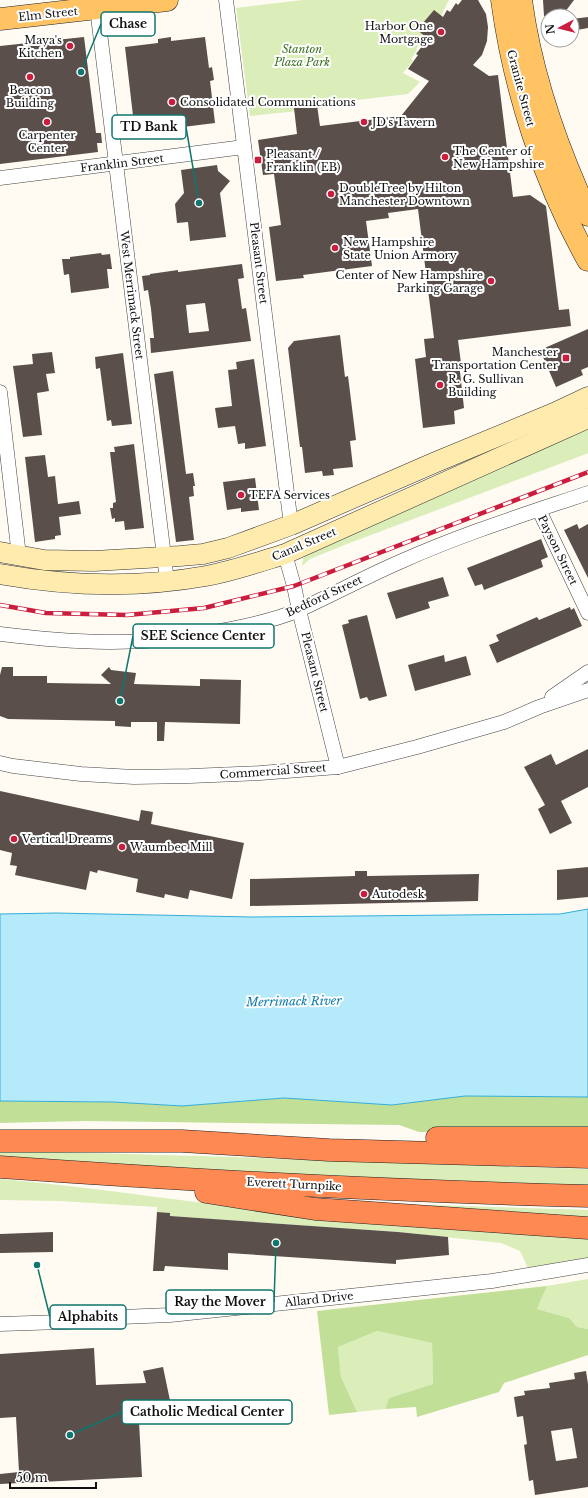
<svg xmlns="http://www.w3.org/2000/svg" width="588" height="1498" font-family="'Libre Baskerville',serif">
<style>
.green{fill:#dbedb9}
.forest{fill:#c1df97}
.water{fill:#b4eafa;stroke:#35add7}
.building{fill:#5a4f4b;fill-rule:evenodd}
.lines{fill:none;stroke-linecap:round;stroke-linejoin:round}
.street-casing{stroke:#434343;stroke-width:15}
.secondary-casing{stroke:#323232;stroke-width:21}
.primary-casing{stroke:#212121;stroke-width:23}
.highway-casing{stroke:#212121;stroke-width:23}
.street{stroke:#fff;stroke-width:14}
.secondary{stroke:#ffebae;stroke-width:20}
.primary{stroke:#ffc363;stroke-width:22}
.highway{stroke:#fe8952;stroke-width:22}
.rail-casing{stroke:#cb1d3d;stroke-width:4.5}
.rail{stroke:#fff;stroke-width:3;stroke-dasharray:9;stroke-linecap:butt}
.poi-dot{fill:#cb1d3d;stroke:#fff;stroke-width:1.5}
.labels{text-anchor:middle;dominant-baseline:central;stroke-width:4;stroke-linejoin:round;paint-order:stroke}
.street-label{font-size:11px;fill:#101010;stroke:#fff}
.poi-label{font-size:11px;fill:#101010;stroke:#fff;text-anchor:start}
.park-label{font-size:11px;font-style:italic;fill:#376e1a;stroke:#fff}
.water-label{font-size:12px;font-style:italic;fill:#0f7dac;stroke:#fff}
.leader{fill:none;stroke:#0f766e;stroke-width:1.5}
.callout-dot{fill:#0f766e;stroke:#fff;stroke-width:1.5}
.callout{fill:#fff;stroke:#0f766e;stroke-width:1.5}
.callout-label{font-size:12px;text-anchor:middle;font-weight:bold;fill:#101010}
</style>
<rect width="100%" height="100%" fill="#fffbf3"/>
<g class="green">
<polygon points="303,0 449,0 441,16 416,49 417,50 411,59 413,61 403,73 420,82 408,94 331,103 327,108 250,116 236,8"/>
<polygon points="588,426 588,453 586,454 347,544 310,559 302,566 303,559 305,556"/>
<polygon points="0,1152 58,1152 232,1157 588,1169 588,1187 287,1175 0,1158"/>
<path d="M0,1179C113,1189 224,1208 337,1218C420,1225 504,1229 588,1234V1259L528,1268L520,1251L501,1243L398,1232L170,1216V1213L157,1212V1207L59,1201L0,1200Z"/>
<polygon points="431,1205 588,1210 588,1224 431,1210"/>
<polygon points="588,1279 588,1329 577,1327 569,1318 537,1309 547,1286"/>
<polygon points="377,1331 432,1343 433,1384 389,1398 385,1409 357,1412 341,1377 338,1347"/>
</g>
<g class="forest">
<polygon points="465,1096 588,1097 588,1131 419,1132 399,1125 85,1121 0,1123 0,1101 113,1102 182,1106 284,1098 392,1105"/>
<polygon points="547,1286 537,1309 569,1318 577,1327 588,1329 588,1355 504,1383 499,1392 417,1417 416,1407 385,1409 389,1398 433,1384 432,1343 377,1331 338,1347 341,1377 357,1412 329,1415 317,1311"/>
</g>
<polygon class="water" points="588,909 588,1097 465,1096 392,1105 284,1098 182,1106 113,1102 0,1101 0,914 56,913 252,917 560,914"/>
<g class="building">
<polygon points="462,0 478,0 486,14 488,27 487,41 482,55 473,65 489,76 498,75 513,197 530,195 546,206 559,310 569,309 571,326 458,340 461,363 459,363 464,408 454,411 455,424 423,428 415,359 426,357 424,339 434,338 418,209 388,213 389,218 366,221 372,266 303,275 304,278 276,281 269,227 281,225 274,174 263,175 258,140 297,134 294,108 317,105 320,126 401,116 429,81 408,69 418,55 416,54 423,45 421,44 426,37 417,30 434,10 443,17 447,10 450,12 456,3 458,5"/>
<polygon points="543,0 574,0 562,16 544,16"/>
<polygon points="588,17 588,28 577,30 572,28 572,19"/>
<polygon points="84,37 96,133 101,133 102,143 97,143 98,152 0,164 0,46"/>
<polygon points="171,37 171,41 205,37 209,68 212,67 214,80 210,81 215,123 135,133 125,47 158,43 158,39"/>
<polygon points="217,165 218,171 230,181 220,193 226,237 190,241 188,222 177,223 175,204 184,193 181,170"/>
<polygon points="101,253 102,255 110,254 112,269 107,269 109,288 71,293 69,274 64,275 62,259 70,259 70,257"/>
<path d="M242,264L244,278L238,279L242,309L246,308L251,341L151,353L150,338H154L151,309L148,290L144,291L142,276L150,275V274L178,270V272ZM205,303L209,331L189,333L186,305Z"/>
<polygon points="588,329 588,367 581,370 583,375 556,387 540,350"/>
<polygon points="340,335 345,377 348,376 356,440 350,441 353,467 333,469 334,475 323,476 322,471 305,473 302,447 300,447 288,348 294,341"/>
<polygon points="52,352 55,373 46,374 49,391 37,393 42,435 23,437 13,366 33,364 32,354"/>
<polygon points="123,353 132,424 112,426 111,420 107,421 100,368 96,369 95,357"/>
<polygon points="254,359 266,446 245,449 245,443 238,444 235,426 218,428 215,408 232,406 228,370 237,369 236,362"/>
<polygon points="173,371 186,474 193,473 195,486 193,486 194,496 189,497 194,540 176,542 154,374"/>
<polygon points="134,444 144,528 125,530 124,521 115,522 115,518 112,519 110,508 113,508 113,503 116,502 110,452 115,452 114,447"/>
<polygon points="45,455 48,477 55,476 58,504 79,501 81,514 59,517 61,535 55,536 55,539 35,542 25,457"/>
<polygon points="255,478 259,510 241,512 241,508 227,510 223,482"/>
<polygon points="577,524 579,529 588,524 588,578 564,530"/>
<polygon points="541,539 548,557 541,560 543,567 484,590 482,584 475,586 467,568"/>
<polygon points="443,577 449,596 428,602 430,608 396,619 387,593"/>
<polygon points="570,607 571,610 574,608 582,626 497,663 489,645 499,641 496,635 537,617 539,620"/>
<polygon points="367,615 387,696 369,701 367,697 360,699 342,625 349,623 348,620"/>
<polygon points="444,655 445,662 466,656 471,675 415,691 408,665"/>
<polygon points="2,667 13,667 13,676 47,676 47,683 111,684 101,675 109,667 111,670 136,673 134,684 200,686 200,679 241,680 240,724 165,722 164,741 157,741 157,722 131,722 131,727 115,726 115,721 8,719 0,716 0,675"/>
<polygon points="588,749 588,787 561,801 572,823 550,834 538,809 545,805 524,767 551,754 556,765"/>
<polygon points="0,791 139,821 141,810 153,812 151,824 244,843 232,899 190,890 188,899 165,894 164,898 136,892 138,879 98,870 97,873 90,871 86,890 15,875 17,866 10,865 12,853 0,850"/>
<polygon points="588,867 588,897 557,900 557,870"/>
<polygon points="355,871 367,871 367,876 479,874 478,901 250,906 250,879 355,876"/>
<polygon points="157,1212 170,1213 170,1216 398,1232 448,1237 449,1255 396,1260 396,1264 228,1253 228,1270 165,1266 164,1271 153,1271"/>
<polygon points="53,1232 53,1252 0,1253 0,1234"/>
<polygon points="94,1348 96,1385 146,1383 143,1371 163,1367 172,1410 157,1413 154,1400 138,1403 142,1477 0,1484 0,1474 19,1472 16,1417 0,1418 0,1354"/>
<path d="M586,1371L588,1384V1487L535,1495L533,1480L529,1481L524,1445L527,1444L523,1416L517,1417L514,1397L525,1395L524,1391L550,1388L549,1383L575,1379L574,1373ZM572,1428L577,1458L556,1461L551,1431Z"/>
</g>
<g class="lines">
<defs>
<g id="street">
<polyline points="96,0 167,581"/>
<polyline points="226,0 291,525"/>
<polyline points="0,178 244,147"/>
<polyline points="0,392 19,556"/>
<polyline points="539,510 588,613"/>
<polyline points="285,554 294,586 299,610 338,767"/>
<path d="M0,634C72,643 144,647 215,632C243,627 273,621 299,610C334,594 367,576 402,561C462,534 526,514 588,493"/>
<polyline points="552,697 588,672"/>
<polyline points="0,763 13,766 81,774 134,777 190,776 260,773 338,767 417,747 504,722 539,707 588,690"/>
<polyline points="0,1324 93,1321 121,1317 170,1315 492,1281 588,1265"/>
</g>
<g id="secondary">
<polyline points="0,552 44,560 94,561 180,556 203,554 228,548 291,525 436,462 554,413 588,397"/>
<path d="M0,574C67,586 139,588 206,576C233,571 259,562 285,554L588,418"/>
</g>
<g id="primary">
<path d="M502,0C514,89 544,182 588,260"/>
<path d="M521,0C531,75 556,146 588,215"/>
<polyline points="0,19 167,0"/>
</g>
<g id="highway">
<polyline points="437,1138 588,1138"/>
<polyline points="0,1141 182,1141 329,1150 588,1157"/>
<path d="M0,1167C196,1181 392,1191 588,1196"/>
<polyline points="206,1192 315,1209 588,1228"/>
</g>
</defs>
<use href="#street" class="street-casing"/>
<use href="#secondary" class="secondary-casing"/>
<use href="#primary" class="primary-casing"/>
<use href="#highway" class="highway-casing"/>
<use href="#street" class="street"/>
<use href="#secondary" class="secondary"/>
<use href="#primary" class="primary"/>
<use href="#highway" class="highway"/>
<defs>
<polyline id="rail" points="0,605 46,613 127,615 204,608 294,586 588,472"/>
</defs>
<use href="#rail" class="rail-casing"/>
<use href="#rail" class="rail"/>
</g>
<g class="poi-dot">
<circle cx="441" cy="32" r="4"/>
<circle cx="70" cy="46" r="4"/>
<circle cx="30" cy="77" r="4"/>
<circle cx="172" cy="102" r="4"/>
<circle cx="47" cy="122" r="4"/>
<circle cx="364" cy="122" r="4"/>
<circle cx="445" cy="157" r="4"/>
<rect x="254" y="156" width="8" height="8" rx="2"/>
<circle cx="331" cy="194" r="4"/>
<circle cx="335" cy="248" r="4"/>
<circle cx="491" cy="281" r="4"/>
<rect x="562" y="354" width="8" height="8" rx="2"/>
<circle cx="440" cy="385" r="4"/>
<circle cx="241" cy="495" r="4"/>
<circle cx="14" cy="839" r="4"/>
<circle cx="122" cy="847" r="4"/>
<circle cx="364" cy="894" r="4"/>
</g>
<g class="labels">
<g class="street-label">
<text transform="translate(48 14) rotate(-6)">Elm Street</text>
<text transform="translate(521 88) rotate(75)">Granite Street</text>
<text transform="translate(122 163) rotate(-7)">Franklin Street</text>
<text transform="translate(259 263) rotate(83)">Pleasant Street</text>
<text transform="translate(132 295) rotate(83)">West Merrimack Street</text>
<text transform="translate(304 544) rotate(-23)">Canal Street</text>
<text transform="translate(558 550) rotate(64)">Payson Street</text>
<text transform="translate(324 596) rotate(-25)">Bedford Street</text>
<text transform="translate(315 672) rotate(76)">Pleasant Street</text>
<text transform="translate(273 771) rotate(-4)">Commercial Street</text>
<text transform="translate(294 1184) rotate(3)">Everett Turnpike</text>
<text transform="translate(319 1299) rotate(-6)">Allard Drive</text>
</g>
<g class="poi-label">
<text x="433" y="26" text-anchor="end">Harbor One<tspan x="433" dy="13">Mortgage</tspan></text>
<text x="62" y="40" text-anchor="end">Maya's<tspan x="62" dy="13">Kitchen</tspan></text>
<text x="30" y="90" text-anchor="middle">Beacon<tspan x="30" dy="13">Building</tspan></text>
<text x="180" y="102">Consolidated Communications</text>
<text x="372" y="122">JD's Tavern</text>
<text x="47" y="135" text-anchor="middle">Carpenter<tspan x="47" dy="13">Center</tspan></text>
<text x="453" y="151">The Center of<tspan x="453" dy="13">New Hampshire</tspan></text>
<text x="266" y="154">Pleasant /<tspan x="266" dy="13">Franklin (EB)</tspan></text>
<text x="339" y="188">DoubleTree by Hilton<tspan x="339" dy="13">Manchester Downtown</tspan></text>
<text x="343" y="242">New Hampshire<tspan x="343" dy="13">State Union Armory</tspan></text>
<text x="483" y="275" text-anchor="end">Center of New Hampshire<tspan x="483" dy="13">Parking Garage</tspan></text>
<text x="558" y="352" text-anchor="end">Manchester<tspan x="558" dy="13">Transportation Center</tspan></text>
<text x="448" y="379">R. G. Sullivan<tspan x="448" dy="13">Building</tspan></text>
<text x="249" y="495">TEFA Services</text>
<text x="22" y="839">Vertical Dreams</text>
<text x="130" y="847">Waumbec Mill</text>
<text x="372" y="894">Autodesk</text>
</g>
<g class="park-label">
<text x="302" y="49">Stanton<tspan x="302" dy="13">Plaza Park</tspan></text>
</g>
<g class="water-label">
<text transform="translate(294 1001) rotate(-1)">Merrimack River</text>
</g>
</g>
<path class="leader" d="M81 72L101 24M199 203L186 127M120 701L133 636M276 1243L274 1302M37 1265L50 1317M70 1435L122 1412"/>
<g class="callout-dot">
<circle cx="81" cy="72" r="4"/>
<circle cx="199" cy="203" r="4"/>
<circle cx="120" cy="701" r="4"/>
<circle cx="276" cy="1243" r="4"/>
<circle cx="37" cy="1265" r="4"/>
<circle cx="70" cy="1435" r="4"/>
</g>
<g class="callout">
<rect x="101" y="12" width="54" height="24" rx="4"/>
<rect x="112" y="115" width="74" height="24" rx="4"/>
<rect x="133" y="624" width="141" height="24" rx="4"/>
<rect x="166" y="1290" width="108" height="24" rx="4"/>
<rect x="50" y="1305" width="76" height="24" rx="4"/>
<rect x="122" y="1400" width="170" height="24" rx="4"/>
</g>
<g class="callout-label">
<text x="128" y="28">Chase</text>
<text x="149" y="131">TD Bank</text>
<text x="203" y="640">SEE Science Center</text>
<text x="220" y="1306">Ray the Mover</text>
<text x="88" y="1321">Alphabits</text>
<text x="207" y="1416">Catholic Medical Center</text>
</g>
<g transform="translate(560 28) rotate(263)"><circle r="19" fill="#ffffff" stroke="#9f9f9f"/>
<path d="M0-3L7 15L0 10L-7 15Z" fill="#cb1d3d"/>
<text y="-6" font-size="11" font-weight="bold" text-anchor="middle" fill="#101010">N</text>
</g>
<path d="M10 1482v6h86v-6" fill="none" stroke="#101010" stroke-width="2"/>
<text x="16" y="1482" font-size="12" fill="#101010" stroke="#ffffff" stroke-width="3" paint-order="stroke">50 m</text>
</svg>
